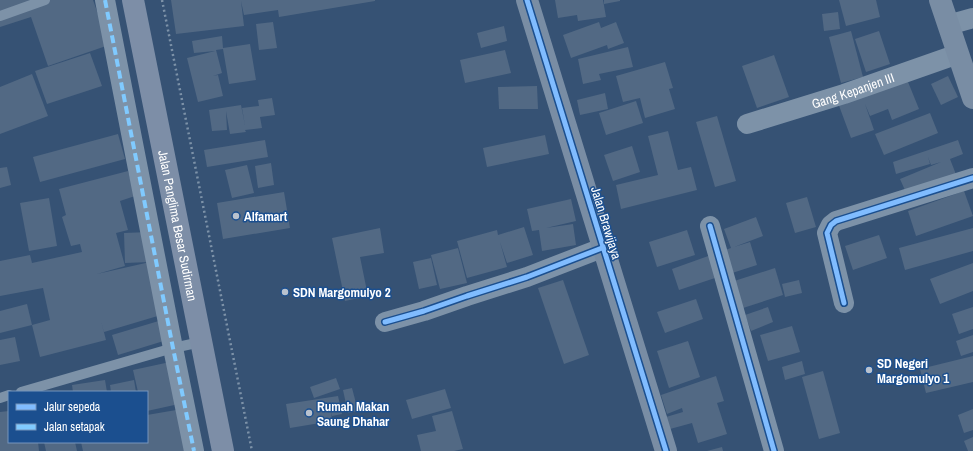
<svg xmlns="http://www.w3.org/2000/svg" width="973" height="451" font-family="'Archivo Narrow',sans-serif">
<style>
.building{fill:#526984}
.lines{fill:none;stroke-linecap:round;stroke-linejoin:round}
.path{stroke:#7d92a8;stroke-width:2.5;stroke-dasharray:2 3;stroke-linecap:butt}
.lane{stroke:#7d92a8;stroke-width:10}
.street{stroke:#7d92a8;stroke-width:20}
.secondary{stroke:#798da4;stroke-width:22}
.primary{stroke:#7d8ea7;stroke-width:22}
.quiet{stroke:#80caff;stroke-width:4;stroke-dasharray:8 4;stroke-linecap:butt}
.cycleway-casing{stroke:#1b4f8f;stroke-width:8}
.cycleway{stroke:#80bcff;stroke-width:5}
.poi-dot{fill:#b9c2ce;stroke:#1b4f8f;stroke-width:1.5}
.labels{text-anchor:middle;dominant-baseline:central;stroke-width:3;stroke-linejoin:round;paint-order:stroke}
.street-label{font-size:13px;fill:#fff;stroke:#1b4f8f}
.poi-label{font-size:13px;font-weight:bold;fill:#fff;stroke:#1b4f8f;text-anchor:start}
</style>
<rect width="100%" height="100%" fill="#365274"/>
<g class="building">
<polygon points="0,0 93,0 109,45 48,66 31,17 0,27"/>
<polygon points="171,0 375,0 375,1 279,17 278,10 244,15 241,1 244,26 176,34"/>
<polygon points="555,0 603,0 606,17 578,21 577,15 558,18"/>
<polygon points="604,0 620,0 620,1 604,4"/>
<polygon points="839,0 876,0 880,17 846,26"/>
<polygon points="838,12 840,29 824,31 822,14"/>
<polygon points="273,22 277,48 259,50 256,24"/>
<polygon points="599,22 601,28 616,22 624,43 608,49 607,45 571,58 563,35"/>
<polygon points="504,26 507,41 481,48 477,33"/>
<polygon points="851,31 863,77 841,83 829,37"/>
<polygon points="879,31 890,64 866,72 855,39"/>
<polygon points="222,36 223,48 250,44 256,80 229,84 223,49 216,50 222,73 213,76 218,75 223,96 198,102 187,58 215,51 194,53 192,41"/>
<polygon points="628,47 633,67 599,74 601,80 583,84 578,59"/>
<polygon points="505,50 511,73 465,83 460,60"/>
<polygon points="90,53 102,86 47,104 35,71"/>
<polygon points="774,55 789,97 757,108 742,66"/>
<polygon points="665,62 673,88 669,89 675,109 645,118 640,98 623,102 616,76"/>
<polygon points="32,74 48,116 0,134 0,87"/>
<polygon points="948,76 958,97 941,105 931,84"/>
<polygon points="906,77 919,109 892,120 888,109 870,116 865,104 874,130 851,138 838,103"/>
<polygon points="537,86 538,109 499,109 498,87"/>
<polygon points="605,93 608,109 580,115 577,100"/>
<polygon points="272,98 275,115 260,117 262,128 245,130 246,132 230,134 226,111 227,130 212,131 209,110 241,105 245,125 242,108 259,106 258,100"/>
<polygon points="636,101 643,123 606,135 599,113"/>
<polygon points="930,113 938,133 884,155 875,134"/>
<polygon points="717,116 736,181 715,187 696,122"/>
<polygon points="668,131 678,170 691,167 697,190 621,209 616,185 658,175 648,136"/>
<polygon points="118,134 125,159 40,182 33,157"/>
<polygon points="545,135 549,154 487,167 483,148"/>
<polygon points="265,140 268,157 207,167 204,150"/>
<polygon points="958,140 963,154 950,159 957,177 908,197 900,179 941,162 931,165 928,157 930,164 896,174 893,162"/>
<polygon points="632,146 640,172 613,181 604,155"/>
<polygon points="271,163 274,185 258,188 255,166"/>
<polygon points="247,165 254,193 232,198 225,170"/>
<polygon points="7,167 11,185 0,188 0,168"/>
<polygon points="128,171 135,196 120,201 128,230 116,233 125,266 97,274 150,262 161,315 104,332 101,321 106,340 40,357 32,325 50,320 43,288 0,296 0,261 30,255 32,263 82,252 80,244 71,246 62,217 66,215 59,189"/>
<polygon points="964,191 973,216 916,236 908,211"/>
<polygon points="284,192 290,228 223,239 217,203"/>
<polygon points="807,197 816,227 795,233 786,203"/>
<polygon points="49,198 57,246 29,251 20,203"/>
<polygon points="571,199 576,221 546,228 573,224 576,245 542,251 539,230 532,231 527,209"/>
<polygon points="756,217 763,236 734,247 750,242 757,265 729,274 722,251 731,248 724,229"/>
<polygon points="524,227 533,255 507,263 500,242 507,267 467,278 457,241 497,230 498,235"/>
<polygon points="380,228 384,253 360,257 368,296 345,301 332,238"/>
<polygon points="973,228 973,251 905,270 899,248"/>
<polygon points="687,230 695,255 657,267 649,242"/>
<polygon points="149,232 150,262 125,263 124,233"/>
<polygon points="879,235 887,258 853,270 845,246"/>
<polygon points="458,248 467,283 440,289 431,255"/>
<polygon points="711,255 718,277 679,290 672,269"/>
<polygon points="431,258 437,285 419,289 413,262"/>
<polygon points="973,263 973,291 940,304 930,279"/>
<polygon points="775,268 783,295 740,309 731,282"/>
<polygon points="563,280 589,355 564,364 538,288"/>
<polygon points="799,280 802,293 785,297 782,284"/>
<polygon points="696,299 703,319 665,333 657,312"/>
<polygon points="27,304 32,325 0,333 0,311"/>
<polygon points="768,307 773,322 751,331 745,315"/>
<polygon points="973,307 973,329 959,334 952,314"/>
<polygon points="162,320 167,340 118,355 112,335"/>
<polygon points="792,326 800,352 768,361 760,335"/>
<polygon points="973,335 973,352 961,356 956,341"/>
<polygon points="15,337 20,361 0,365 0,340"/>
<polygon points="688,341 700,377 669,388 657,351"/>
<polygon points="973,356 973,382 926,393 920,369"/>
<polygon points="802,361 805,374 785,380 782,367"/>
<polygon points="170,362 179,404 147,411 147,392 138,392 133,370"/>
<polygon points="823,371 840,433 819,439 802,377"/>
<polygon points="716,376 724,401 717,403 727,434 698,443 692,423 670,429 666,417 683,412 682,408 667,414 661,395"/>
<polygon points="336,378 340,389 314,398 310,387"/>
<polygon points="105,380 107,392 73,392 72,385"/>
<polygon points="134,380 136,392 111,392 110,385"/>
<polygon points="352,388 358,411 348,413 343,390"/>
<polygon points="445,389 451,408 412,419 406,400"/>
<polygon points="338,396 342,414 332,416 331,412 332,421 290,428 286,404"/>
<polygon points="182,409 189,451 83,451 81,442 147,442 147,415"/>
<polygon points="973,409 973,430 964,433 958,415"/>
<polygon points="9,411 9,442 38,442 39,451 0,451 0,412"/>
<polygon points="452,411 463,449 454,451 421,451 417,435 436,431 432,416"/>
<polygon points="973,437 973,451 968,451 964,441"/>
<polygon points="44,442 75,442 77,451 46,451"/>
<polygon points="722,447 723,451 707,451"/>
</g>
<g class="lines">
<polyline class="path" points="162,0 252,451"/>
<g class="lane">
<polyline points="0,16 45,0"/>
<polyline points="21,392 173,348 201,342"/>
<polyline points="0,398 9,395"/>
</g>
<g class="street">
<polyline points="105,0 173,348 194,451"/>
<polyline points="948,25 973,18"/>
<path id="s1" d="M747,124L844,94L958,54"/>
<polyline points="710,226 774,451"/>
<polyline points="844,303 827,233 831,225 836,221 973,178"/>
<polyline points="385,322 424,311 467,296 527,277 602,248"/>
</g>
<g class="secondary">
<polyline points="527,0 666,451"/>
<polyline points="940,0 973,98"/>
</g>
<path class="primary" id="s2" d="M133,0L223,451"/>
<polyline class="quiet" points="105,0 173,348 194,451"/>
<defs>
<g id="cycleway">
<polyline points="527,0 666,451"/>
<polyline points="710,226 774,451"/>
<polyline points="844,303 827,233 831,225 836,221 973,178"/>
<polyline points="385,322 424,311 467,296 527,277 602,248"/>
</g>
</defs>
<use href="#cycleway" class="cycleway-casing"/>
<use href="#cycleway" class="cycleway"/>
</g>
<g class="poi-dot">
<circle cx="236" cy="216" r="4"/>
<circle cx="285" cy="292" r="4"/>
<circle cx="869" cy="370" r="4"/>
<circle cx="309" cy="413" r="4"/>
</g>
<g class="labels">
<g class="street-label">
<text stroke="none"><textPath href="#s1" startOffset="111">Gang Kepanjen III</textPath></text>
<text transform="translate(606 223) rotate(73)">Jalan Brawijaya</text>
<text stroke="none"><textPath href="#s2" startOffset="230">Jalan Panglima Besar Sudirman</textPath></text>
</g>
<g class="poi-label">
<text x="244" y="216">Alfamart</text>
<text x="293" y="292">SDN Margomulyo 2</text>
<text x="877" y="363">SD Negeri<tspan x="877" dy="15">Margomulyo 1</tspan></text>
<text x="317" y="406">Rumah Makan<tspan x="317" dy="15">Saung Dhahar</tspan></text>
</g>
</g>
<rect x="8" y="391" width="140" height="52" fill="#1b4f8f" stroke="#7695bc"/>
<rect x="16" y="404" width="20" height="6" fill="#80bcff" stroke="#7695bc"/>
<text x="44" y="411" font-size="12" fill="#ffffff">Jalur sepeda</text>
<rect x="16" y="424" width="20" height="6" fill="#80caff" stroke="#7695bc"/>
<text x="44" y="431" font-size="12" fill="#ffffff">Jalan setapak</text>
</svg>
